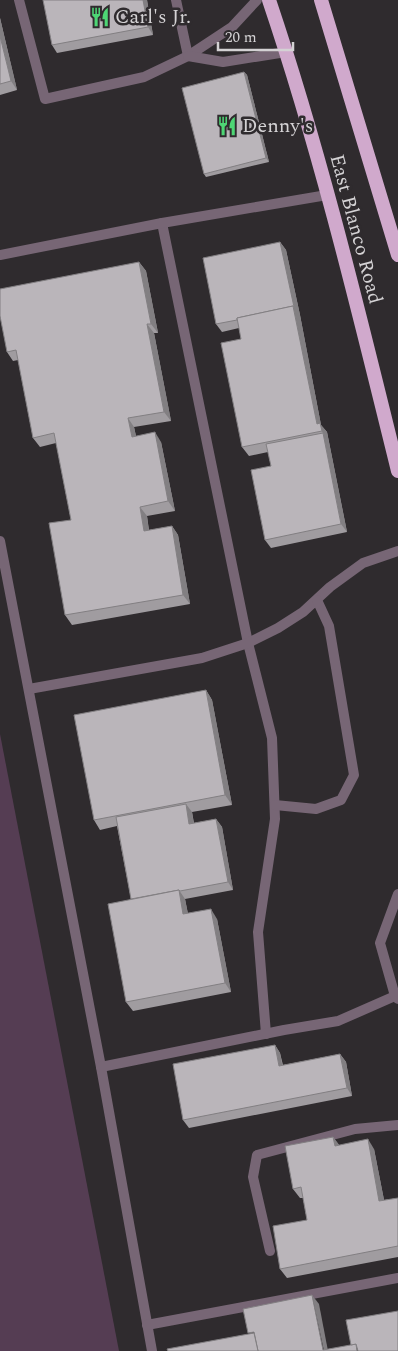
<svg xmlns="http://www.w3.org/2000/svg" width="398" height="1351" font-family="Spectral,serif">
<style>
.green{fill:#553d53}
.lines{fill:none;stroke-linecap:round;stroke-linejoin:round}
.service{stroke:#776675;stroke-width:10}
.minor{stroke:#776675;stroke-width:10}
.trunk{stroke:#d0a9cc;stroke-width:14}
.wall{fill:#a09ca0}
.shaded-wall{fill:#827f82}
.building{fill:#bab5ba;stroke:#827f82}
.labels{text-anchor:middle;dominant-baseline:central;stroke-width:5;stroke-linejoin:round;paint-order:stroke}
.poi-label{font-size:20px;fill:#d4d2d4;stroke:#2f2b2e;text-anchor:start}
.street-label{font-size:20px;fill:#d4d2d4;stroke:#2f2b2e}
</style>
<rect width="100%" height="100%" fill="#2f2b2e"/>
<polygon class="green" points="0,734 119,1351 0,1351"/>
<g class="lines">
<g class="service">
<polyline points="19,0 45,99 144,77 188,56 232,27 257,0"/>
<polyline points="176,0 188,56"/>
<polyline points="188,56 223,62 286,52"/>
<polyline points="162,223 248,643 272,738 275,819 258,932 266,1034"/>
<polyline points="0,255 162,223 327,195"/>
<polyline points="0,541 101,1067 152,1351"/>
<polyline points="29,689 202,658 248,643 278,628 303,612 330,587 363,563 398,551"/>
<polyline points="275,805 316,809 341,800 354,775 329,626 317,600"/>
<polyline points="101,1067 284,1030 338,1021 395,996"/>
<polyline points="270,1251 253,1177 257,1155 355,1129 398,1125"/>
<polyline points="147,1325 398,1278"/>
</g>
<polyline class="minor" points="398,894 380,943 395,996 398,999"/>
<g class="trunk">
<path d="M269,0C321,154 359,313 398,471"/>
<polyline points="321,0 398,255"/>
</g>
</g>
<g class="wall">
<polygon points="147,0 153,35 57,53 52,45"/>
<polygon points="0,18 17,90 0,95"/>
<polygon points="244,72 247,75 269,162 206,177 204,174"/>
<polygon points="280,242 286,250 300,315 321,425 327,432 347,532 271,548 265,540 271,466 268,452 249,456 242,447 241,339 239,328 222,332 216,324"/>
<polygon points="139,262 146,271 158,333 154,333 171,421 134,427 136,436 161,442 175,511 147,516 149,530 172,526 178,535 190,604 72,625 65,615 71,520 56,443 40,447 33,438 18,360 13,361 7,352"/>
<polygon points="206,690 212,700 232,805 192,812 194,823 216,819 222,827 233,890 185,899 188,914 217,919 231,992 133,1011 126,1002 131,899 117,826 100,830 94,820"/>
<polygon points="275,1045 280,1053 283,1065 340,1054 346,1062 352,1096 189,1128 183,1120"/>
<polygon points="333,1137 339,1145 374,1149 384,1200 398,1198 398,1257 287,1278 280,1269 307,1220 303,1198 300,1198 293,1189"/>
</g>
<g class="shaded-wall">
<polygon points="143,0 147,0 153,35 148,27"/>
<polygon points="0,18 17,90 11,81 0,36"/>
<polygon points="244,72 247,75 269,162 266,158"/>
<polygon points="280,242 286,250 300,315 321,425 327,432 347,532 341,524 323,433 317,424"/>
<polygon points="139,262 146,271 158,333 151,324"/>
<polygon points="147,324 154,333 171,421 164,412"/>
<polygon points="128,418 134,427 138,446 132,437"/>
<polygon points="155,432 161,442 175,511 168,501"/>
<polygon points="140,507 147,516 150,540 144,531"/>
<polygon points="172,526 178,535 190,604 183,595"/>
<polygon points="206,690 212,700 232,805 225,795"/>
<polygon points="186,804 192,812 195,832 189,824"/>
<polygon points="216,819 222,827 233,890 228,882"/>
<polygon points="179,890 185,899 190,924 183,914"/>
<polygon points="211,909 217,919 231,992 225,983"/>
<polygon points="275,1045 280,1053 284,1074 279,1066"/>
<polygon points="340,1054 346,1062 352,1096 347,1088"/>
<polygon points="333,1137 340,1146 335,1146"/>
<polygon points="368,1139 374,1149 386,1210 379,1201"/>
<polygon points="312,1295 319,1304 328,1351 324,1351"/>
</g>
<g class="building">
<polygon points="43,0 143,0 148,27 52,45"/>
<polygon points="0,36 11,81 0,84"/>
<polygon points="244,72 266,158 204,174 182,88"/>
<polygon points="280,242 294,307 293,306 237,318 237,320 216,324 203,258"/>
<polygon points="139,262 151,324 147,324 164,412 128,418 132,437 155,432 168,501 140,507 144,531 172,526 183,595 65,615 49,523 71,520 54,433 33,438 16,350 7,352 0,316 0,289"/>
<polygon points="293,306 317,424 320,423 322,431 242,447 221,343 241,339 237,318"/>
<polygon points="323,433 341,524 265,540 251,470 271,466 266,444"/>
<polygon points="206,690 225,795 94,820 74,715"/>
<polygon points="186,804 189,824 216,819 228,882 180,891 179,890 131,899 116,817"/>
<polygon points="179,890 183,914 211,909 225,983 126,1002 108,904"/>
<polygon points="275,1045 279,1066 340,1054 347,1088 183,1120 173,1064"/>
<polygon points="333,1137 335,1146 368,1139 379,1201 398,1198 398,1246 280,1269 273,1226 307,1220 301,1187 293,1189 285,1146"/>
<polygon points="312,1295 323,1350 356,1344 357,1351 258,1351 254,1332 248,1333 243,1309"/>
<polygon points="398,1311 398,1351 358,1351 356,1344 351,1345 346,1320"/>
<polygon points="254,1333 258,1351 168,1351 167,1349"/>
</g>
<defs>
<symbol id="restaurant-bare" viewBox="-9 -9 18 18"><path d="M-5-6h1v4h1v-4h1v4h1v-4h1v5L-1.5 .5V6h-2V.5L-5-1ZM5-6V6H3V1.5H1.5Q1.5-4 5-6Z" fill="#4ed675" stroke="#2f2b2e" stroke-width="2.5" paint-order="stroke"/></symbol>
</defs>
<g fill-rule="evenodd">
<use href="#restaurant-bare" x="86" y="3" width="28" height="28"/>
<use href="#restaurant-bare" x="213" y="112" width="28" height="28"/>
</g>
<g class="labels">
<g class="poi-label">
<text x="115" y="17">Carl's Jr.</text>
<text x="242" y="126">Denny's</text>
</g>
<g class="street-label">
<text transform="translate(356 229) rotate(75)">East Blanco Road</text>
</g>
</g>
<path d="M218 42v8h75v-8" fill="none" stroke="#d4d2d4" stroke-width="2.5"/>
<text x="225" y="42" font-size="15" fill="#d4d2d4" stroke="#2f2b2e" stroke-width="4" paint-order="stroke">20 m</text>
</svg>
